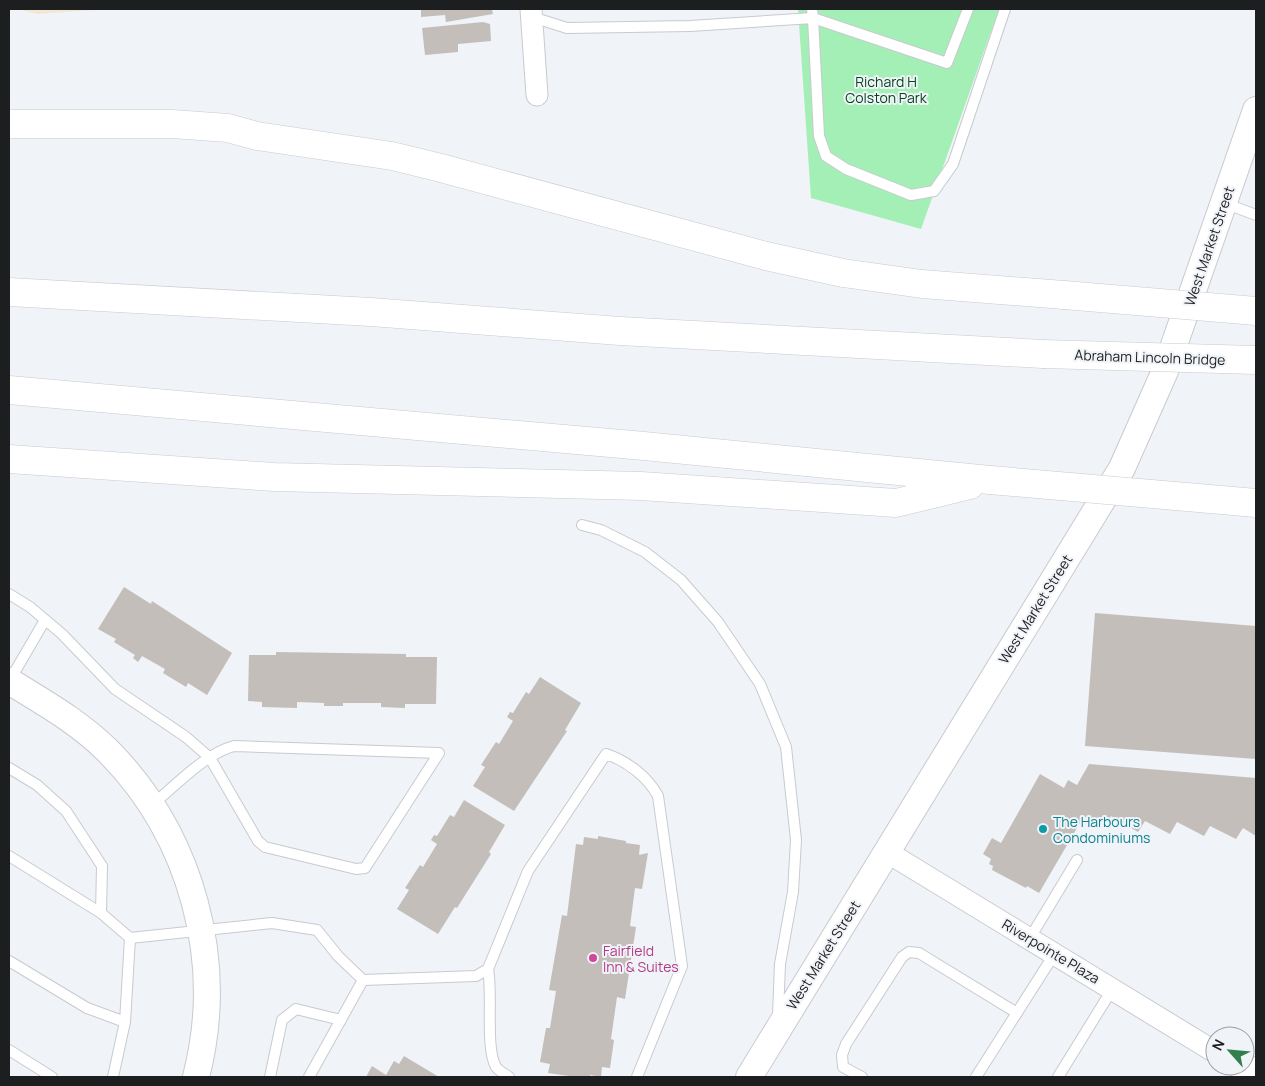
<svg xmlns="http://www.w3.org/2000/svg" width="1265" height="1086" font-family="Manrope,sans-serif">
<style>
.commercial{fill:#f2e7d3}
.green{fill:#a3efb5}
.building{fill:#c3beba}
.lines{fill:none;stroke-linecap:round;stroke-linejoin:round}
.service-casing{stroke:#c8cacf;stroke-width:12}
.minor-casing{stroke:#c8cacf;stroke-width:23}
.tertiary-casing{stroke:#c8cacf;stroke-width:28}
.motorway-casing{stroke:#c8cacf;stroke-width:29}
.service{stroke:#fff;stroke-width:10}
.minor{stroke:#fff;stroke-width:21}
.tertiary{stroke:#fff;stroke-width:26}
.motorway{stroke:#fff;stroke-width:28}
.motorway-bridge-casing{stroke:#c8cacf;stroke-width:29;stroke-linecap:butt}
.motorway-bridge{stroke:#fff;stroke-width:28}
.culture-dot{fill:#0f9aa8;stroke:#f0f3f7;stroke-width:2}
.hotel-dot{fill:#d1479c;stroke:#f0f3f7;stroke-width:2}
.labels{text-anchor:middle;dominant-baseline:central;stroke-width:4;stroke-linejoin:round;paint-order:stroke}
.park-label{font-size:14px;fill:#00451d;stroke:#f0f3f7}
.street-label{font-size:14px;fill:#1d1e1f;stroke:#f0f3f7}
.culture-label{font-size:14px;fill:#0d838f;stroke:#f0f3f7;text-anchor:start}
.hotel-label{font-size:14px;fill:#b23c85;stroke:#f0f3f7;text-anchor:start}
</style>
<rect width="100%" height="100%" fill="#f0f3f7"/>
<polygon class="commercial" points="18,9 109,9 37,14"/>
<polygon class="green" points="798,9 999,9 921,229 811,198"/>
<g class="building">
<polygon points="421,9 482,9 492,10 493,14 446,22 445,15 421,17"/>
<polygon points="483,22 490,24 491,41 458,44 458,52 425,55 422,28"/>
<polygon points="124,587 151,604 152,601 232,653 207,695 188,683 186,687 163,673 165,669 142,656 138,662 133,658 135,655 114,642 116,639 98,629"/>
<polygon points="1095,613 1256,626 1256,759 1085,746"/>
<polygon points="276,652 406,654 406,657 437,657 436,704 405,704 405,708 381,707 381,703 343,703 343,706 324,706 324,703 297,702 297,708 262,707 262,702 248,701 249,655 276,655"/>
<polygon points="540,677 581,703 565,730 567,731 514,811 473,786 485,767 481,765 496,742 499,744 513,721 507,717 510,712 513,713 526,692 529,694"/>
<polygon points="1089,764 1256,778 1256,836 1243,828 1236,839 1210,826 1204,836 1177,822 1170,834 1145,821 1138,832 1111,816 1104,828 1084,816 1039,893 1027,886 1026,888 992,870 993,866 989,864 991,859 983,854 992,838 1001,843 1040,774 1064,788 1068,780 1077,785"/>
<polygon points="464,800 505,825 489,852 491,854 457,908 455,907 438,934 397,909 409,890 405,888 420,865 423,867 437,844 431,840 434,835 437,836 450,815 454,817"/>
<polygon points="598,836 626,841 626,843 640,845 639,855 648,853 642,889 635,888 630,926 636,927 625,999 617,997 611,1039 614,1040 610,1068 602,1067 601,1077 590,1075 590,1077 576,1077 548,1073 550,1064 540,1062 546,1028 550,1028 556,991 549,990 562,915 567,916 576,844 583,845 584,837 598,839"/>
<polygon points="404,1056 439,1077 366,1077 372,1066 386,1075 394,1061 399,1064"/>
</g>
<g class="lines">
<defs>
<g id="service">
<polyline points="812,9 813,18 947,63 968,9"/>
<polyline points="532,17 567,28 690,26 813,18 819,136 826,156 846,169 911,195 934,191 953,164 1005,9"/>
<polyline points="1224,203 1256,215"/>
<polyline points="582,525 601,530 645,552 681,580 718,622 760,684 786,747 796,840 793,892 780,964 778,1015"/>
<path d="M9,594L30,607L62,634L115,689L186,737L210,758L258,841L265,847L356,869L365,868L439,753L234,746C206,753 175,786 152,805"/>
<polyline points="10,680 45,620"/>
<polyline points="9,768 37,785 66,811 102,866 101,913"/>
<path d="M9,856L101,913L130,938L272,923L317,930L338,956L363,980L476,976L488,969L528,871L606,754C627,761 648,777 658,796L682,966L637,1077"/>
<polyline points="1030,938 1077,860"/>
<polyline points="9,961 87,1008 125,1022"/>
<path d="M488,969C493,995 485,1048 496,1067C499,1071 505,1074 509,1077"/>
<polyline points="9,1050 52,1077"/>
<polyline points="113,1077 125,1022 130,938"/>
<polyline points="270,1077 282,1020 296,1009 341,1020"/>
<polyline points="309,1077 363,980"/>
<polyline points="862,1077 843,1067 842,1055 846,1044 902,957 909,952 919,953 1017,1013"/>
<polyline points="976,1077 1055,953"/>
<polyline points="1058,1077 1113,988"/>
</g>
<g id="minor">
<polyline points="531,9 537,95"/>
<polyline points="887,852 1215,1052"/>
<polyline points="1237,1066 1252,1076"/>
</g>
<g id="tertiary">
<path d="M9,681C43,702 79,722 108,751C192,836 226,961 196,1077"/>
<polyline points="749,1077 1122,468 1165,371 1256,110"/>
<polyline points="1250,1077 1256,1070"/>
</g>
<g id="motorway">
<polyline points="9,124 172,124 228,128 257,136 392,156 441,168 766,256 843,273 922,284 1064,295"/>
<polyline points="9,292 371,312 620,331 1043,354"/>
<polyline points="9,390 644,446 990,480"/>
<polyline points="9,459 274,477 641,486 896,503 970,485"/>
</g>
</defs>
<use href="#service" class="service-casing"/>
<use href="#minor" class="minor-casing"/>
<use href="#tertiary" class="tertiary-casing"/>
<use href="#motorway" class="motorway-casing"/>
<use href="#service" class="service"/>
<use href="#minor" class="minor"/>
<use href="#tertiary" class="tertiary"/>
<use href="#motorway" class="motorway"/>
<defs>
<g id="motorway-bridge">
<polyline points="1064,295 1256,311"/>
<polyline points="1043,354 1256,360"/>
<polyline points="990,480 1256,503"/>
</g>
</defs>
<use href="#motorway-bridge" class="motorway-bridge-casing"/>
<use href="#motorway-bridge" class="motorway-bridge"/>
</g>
<circle class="culture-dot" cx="1043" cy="829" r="5"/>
<circle class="hotel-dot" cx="593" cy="958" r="5"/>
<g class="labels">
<g class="park-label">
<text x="886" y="81">Richard H<tspan x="886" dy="16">Colston Park</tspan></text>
</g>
<g class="street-label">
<text transform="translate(1209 246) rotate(-71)">West Market Street</text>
<text transform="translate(1150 357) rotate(2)">Abraham Lincoln Bridge</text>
<text transform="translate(1035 609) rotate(-58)">West Market Street</text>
<text transform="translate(1051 951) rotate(31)">Riverpointe Plaza</text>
<text transform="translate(823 955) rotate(-58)">West Market Street</text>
</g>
<g class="culture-label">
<text x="1053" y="821">The Harbours<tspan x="1053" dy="16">Condominiums</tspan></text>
</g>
<g class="hotel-label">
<text x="603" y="950">Fairfield<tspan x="603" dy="16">Inn &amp; Suites</tspan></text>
</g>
</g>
<rect width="1265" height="1086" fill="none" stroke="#1d1e1f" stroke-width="20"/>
<g transform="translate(1230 1051) rotate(297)"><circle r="24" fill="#f0f3f7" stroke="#9c9ea1"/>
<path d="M0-4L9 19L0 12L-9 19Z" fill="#337e4d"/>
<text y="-8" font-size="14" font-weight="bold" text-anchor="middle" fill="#1d1e1f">N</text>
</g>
</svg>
